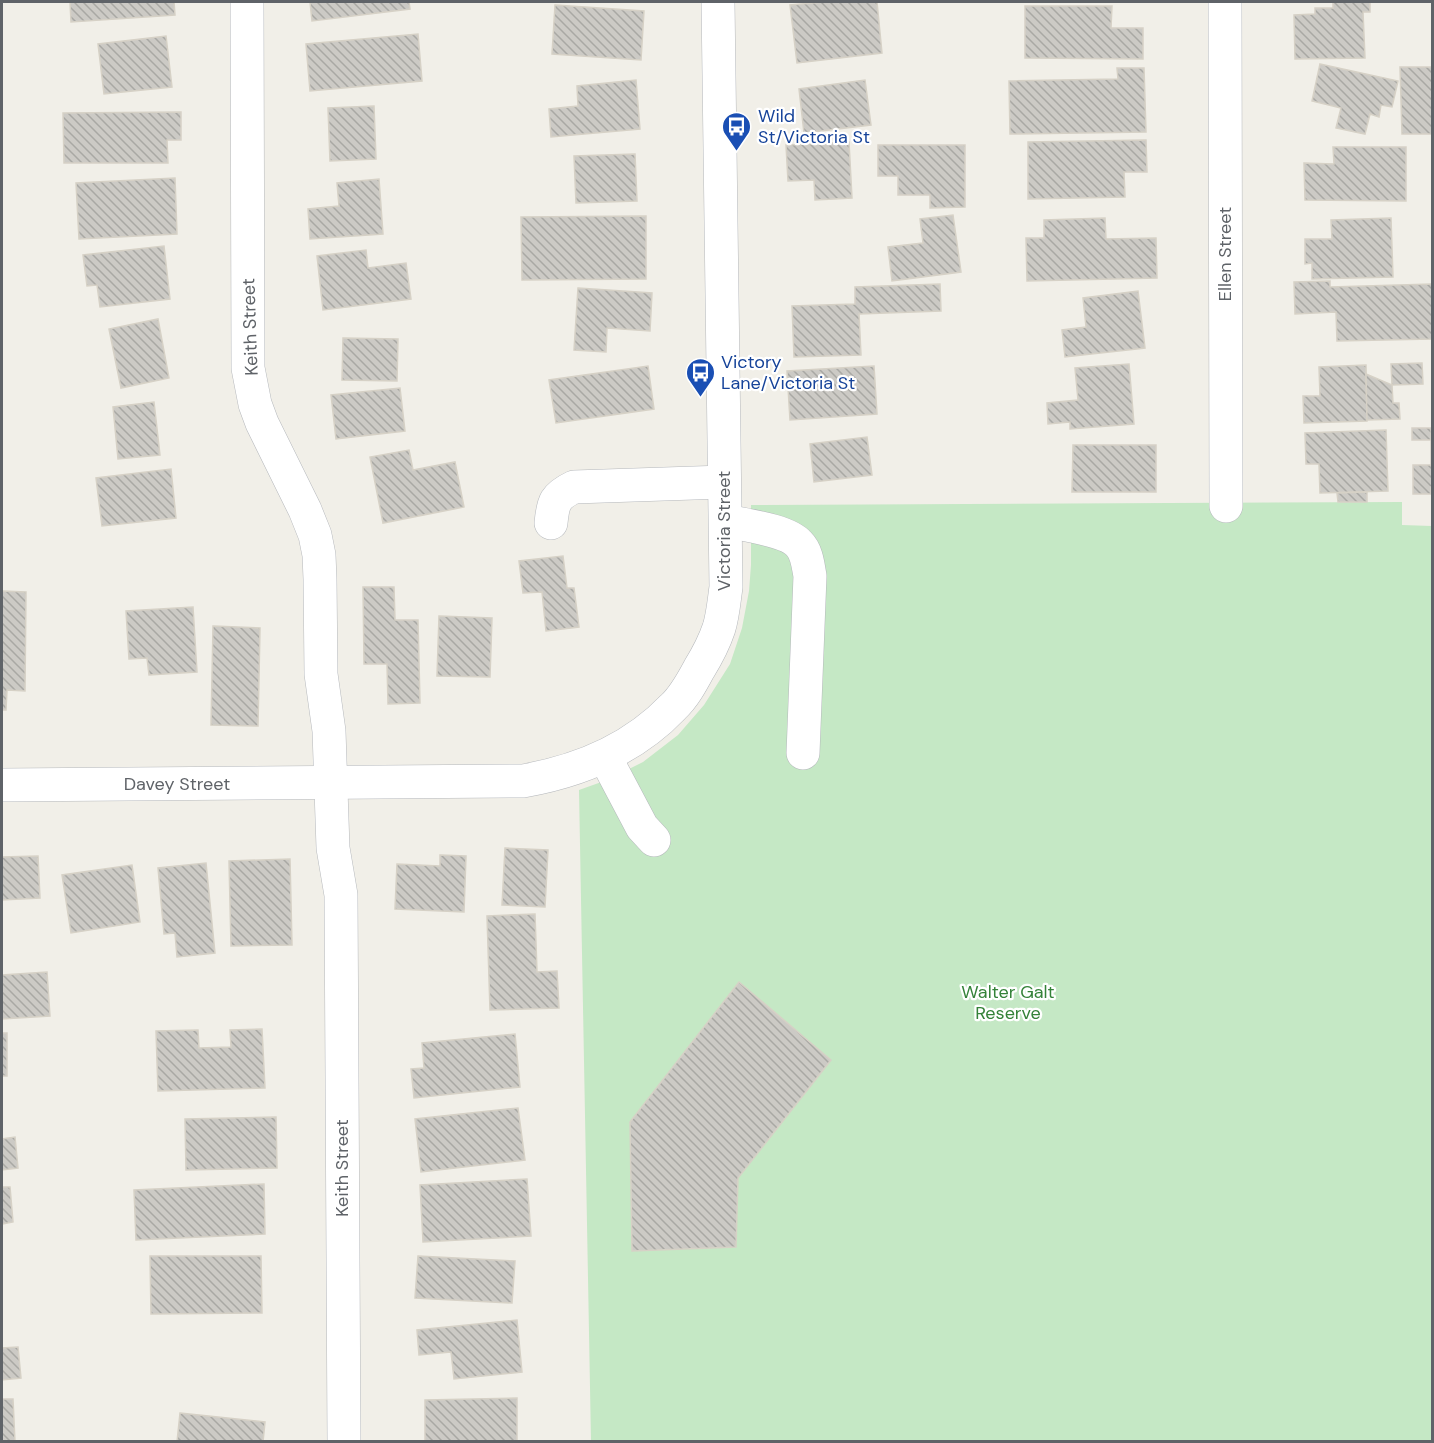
<svg xmlns="http://www.w3.org/2000/svg" width="1434" height="1443" font-family="'DM Sans',sans-serif">
<style>
.park{fill:#c5e8c5}
.building{fill:url(#building-back-hatch);stroke:#d6d1c6;stroke-width:1.5}
.lines{fill:none;stroke-linecap:round;stroke-linejoin:round}
.minor-casing{stroke:#b5b8bc;stroke-width:34}
.minor{stroke:#fff;stroke-width:33}
.labels{text-anchor:middle;dominant-baseline:central;stroke-width:4.5;stroke-linejoin:round;paint-order:stroke}
.transit-label{font-size:18px;fill:#164399;stroke:#fff;text-anchor:start}
.street-label{font-size:18px;fill:#5f6368;stroke:#fff}
.park-label{font-size:18px;fill:#348238;stroke:#fff}
</style>
<defs>
<pattern id="building-back-hatch" width="6" height="6" patternUnits="userSpaceOnUse" patternTransform="scale(1.5)"><rect width="6" height="6" fill="#cccac5"/><path d="M-1 5l2 2M0 0l6 6M5-1l2 2" fill="none" stroke="#a9a8a4"/></pattern>
</defs>
<rect width="100%" height="100%" fill="#f1efe8"/>
<polygon class="park" points="1402,502 1402,525 1432,526 1432,1441 591,1441 579,790 607,780 643,762 678,735 704,705 730,664 742,628 749,591 751,565 751,505"/>
<g class="building">
<polygon points="70,2 174,2 175,15 71,22"/>
<polygon points="310,2 409,2 410,9 312,21"/>
<polygon points="824,2 877,2 882,53 797,63 790,5"/>
<polygon points="1333,2 1370,2 1370,12 1363,12 1365,58 1295,59 1294,15 1315,14 1315,8 1333,8"/>
<polygon points="555,5 644,11 641,60 552,54"/>
<polygon points="1025,6 1112,6 1111,28 1143,28 1143,59 1025,58"/>
<polygon points="418,34 422,81 310,91 306,44"/>
<polygon points="166,36 172,87 104,94 98,44"/>
<polygon points="1320,64 1398,81 1392,107 1381,105 1379,117 1370,114 1365,134 1336,128 1341,108 1312,101"/>
<polygon points="1400,67 1432,67 1432,134 1402,134"/>
<polygon points="1117,68 1144,68 1146,132 1010,134 1009,81 1118,79"/>
<polygon points="636,80 640,129 551,137 549,109 578,106 577,86"/>
<polygon points="865,80 871,125 804,133 799,89"/>
<polygon points="374,106 376,159 330,161 328,108"/>
<polygon points="181,112 181,140 167,140 168,163 64,163 63,113"/>
<polygon points="1146,140 1147,172 1124,172 1125,197 1028,199 1028,142"/>
<polygon points="849,142 852,198 815,200 814,180 788,181 786,145"/>
<polygon points="878,145 965,145 965,207 930,208 930,195 898,195 898,176 878,176"/>
<polygon points="1333,147 1406,147 1406,201 1305,200 1304,163 1334,164"/>
<polygon points="635,154 637,201 576,203 574,156"/>
<polygon points="175,178 177,234 79,239 76,183"/>
<polygon points="379,179 383,234 310,239 308,209 339,206 337,183"/>
<polygon points="953,215 961,272 892,281 888,247 923,243 920,219"/>
<polygon points="646,216 646,279 522,280 521,217"/>
<polygon points="1105,218 1106,239 1156,238 1157,278 1027,281 1026,238 1044,238 1044,220"/>
<polygon points="1391,218 1393,277 1312,279 1312,263 1305,264 1305,239 1332,239 1331,220"/>
<polygon points="164,246 170,299 100,307 97,285 87,286 83,255"/>
<polygon points="366,250 368,268 406,263 411,299 323,310 317,256"/>
<polygon points="1330,281 1330,287 1432,284 1432,339 1337,341 1336,312 1295,314 1294,282"/>
<polygon points="940,284 941,311 859,314 861,355 794,357 792,306 855,304 855,287"/>
<polygon points="578,288 652,293 650,331 607,328 606,352 574,350"/>
<polygon points="1138,291 1145,348 1065,357 1062,330 1086,327 1083,298"/>
<polygon points="158,319 169,378 121,388 109,329"/>
<polygon points="343,338 398,339 397,381 342,380"/>
<polygon points="1422,363 1423,384 1392,385 1391,364"/>
<polygon points="1129,364 1134,424 1070,429 1070,422 1048,424 1047,403 1078,400 1075,368"/>
<polygon points="1366,365 1367,421 1304,423 1303,396 1320,396 1319,367"/>
<polygon points="648,366 654,409 556,423 549,380"/>
<polygon points="874,366 877,414 790,420 787,371"/>
<polygon points="1366,374 1392,385 1393,403 1399,403 1400,419 1367,420"/>
<polygon points="400,388 405,431 336,439 331,395"/>
<polygon points="154,402 160,455 118,459 113,407"/>
<polygon points="1412,428 1431,428 1432,487 1431,487 1431,494 1413,494 1413,465 1431,465 1431,440 1412,440"/>
<polygon points="1386,430 1388,491 1320,493 1319,464 1306,464 1305,433"/>
<polygon points="867,437 872,475 814,482 810,444"/>
<polygon points="1073,445 1156,445 1156,492 1072,492"/>
<polygon points="409,450 413,470 455,462 464,507 383,523 370,457"/>
<polygon points="171,469 176,518 102,526 96,478"/>
<polygon points="1367,492 1367,502 1338,502 1337,493"/>
<polygon points="563,556 567,588 574,588 579,627 546,631 542,592 523,593 519,561"/>
<polygon points="363,587 394,587 395,620 418,620 420,703 388,704 387,664 364,664"/>
<polygon points="2,591 26,592 25,691 7,690 6,710 2,710"/>
<polygon points="193,607 197,672 149,675 147,658 129,659 126,611"/>
<polygon points="439,616 492,618 490,677 437,676"/>
<polygon points="213,626 260,628 258,726 211,725"/>
<polygon points="505,848 548,850 545,907 502,905"/>
<polygon points="440,855 466,856 464,912 395,909 397,864 440,866"/>
<polygon points="38,856 40,898 2,900 2,857"/>
<polygon points="290,859 292,945 231,946 229,861"/>
<polygon points="206,863 215,953 177,957 175,933 164,934 158,868"/>
<polygon points="132,865 140,922 71,933 62,875"/>
<polygon points="535,914 537,972 557,971 559,1008 490,1010 487,916"/>
<polygon points="47,972 50,1016 2,1019 2,975"/>
<polygon points="739,982 831,1060 738,1178 736,1247 632,1251 630,1122"/>
<polygon points="262,1029 265,1088 158,1091 156,1031 198,1030 199,1048 231,1047 230,1030"/>
<rect x="2" y="1033" width="5" height="43"/>
<polygon points="515,1034 520,1087 414,1098 411,1069 424,1068 422,1043"/>
<polygon points="518,1108 525,1160 421,1172 415,1119"/>
<polygon points="276,1117 277,1168 186,1170 185,1119"/>
<polygon points="15,1137 18,1168 2,1170 2,1139"/>
<polygon points="527,1179 531,1236 423,1242 420,1185"/>
<polygon points="264,1184 265,1234 136,1240 134,1190"/>
<polygon points="2,1187 10,1187 13,1222 2,1224"/>
<polygon points="150,1256 261,1256 262,1313 151,1314"/>
<polygon points="418,1256 515,1261 512,1303 415,1298"/>
<polygon points="517,1320 522,1372 454,1379 451,1352 419,1355 417,1330"/>
<polygon points="18,1347 21,1378 2,1380 2,1348"/>
<polygon points="517,1398 517,1442 425,1442 425,1400"/>
<polygon points="2,1399 13,1399 15,1442 2,1442"/>
<polygon points="180,1413 265,1422 263,1442 177,1442"/>
</g>
<g class="lines">
<defs>
<g id="minor">
<polyline points="247,2 248,368 255,404 262,423 305,510 315,535 319,555 320,579 321,674 329,731 333,848 341,895 344,1442"/>
<polyline points="1225,2 1226,506"/>
<path d="M726,521C744,525 787,530 799,544C807,552 808,565 810,576L803,753"/>
<path d="M551,523C553,502 555,496 574,487L724,482"/>
<polyline points="605,757 642,827 654,840"/>
<path d="M2,785L523,781C580,771 633,749 673,707C684,697 692,682 699,669C707,656 714,643 719,628C723,615 724,601 726,587L718,2"/>
</g>
</defs>
<use href="#minor" class="minor-casing"/>
<use href="#minor" class="minor"/>
</g>
<defs>
<symbol id="bus-pin" viewBox="-11 -11 22 30"><path d="M0 17L-7.5 6A9.5 9.5 0 1 1 7.5 6Z" fill="#1a4fb4" stroke="#fff"/><path d="M-5-6H5V4H4V6H2V4H-2V6H-4V4H-5ZM-3.5-4V0h7V-4ZM-3.5 1.2v1.5H-2V1.2ZM2 1.2v1.5H3.5V1.2Z" fill="#fff"/></symbol>
</defs>
<g fill-rule="evenodd">
<use href="#bus-pin" x="720" y="110" width="33" height="45"/>
<use href="#bus-pin" x="684" y="356" width="33" height="45"/>
</g>
<g class="labels">
<g class="transit-label">
<text x="758" y="116">Wild<tspan x="758" dy="21">St/Victoria St</tspan></text>
<text x="721" y="362">Victory<tspan x="721" dy="21">Lane/Victoria St</tspan></text>
</g>
<g class="street-label">
<text transform="translate(1225 254) rotate(-90)">Ellen Street</text>
<text transform="translate(250 327) rotate(-92)">Keith Street</text>
<text transform="translate(724 531) rotate(-90)">Victoria Street</text>
<text x="177" y="784">Davey Street</text>
<text transform="translate(342 1168) rotate(-90)">Keith Street</text>
</g>
<g class="park-label">
<text x="1008" y="992">Walter Galt<tspan x="1008" dy="21">Reserve</tspan></text>
</g>
</g>
<rect width="1434" height="1443" fill="none" stroke="#5f6368" stroke-width="6"/>
</svg>
